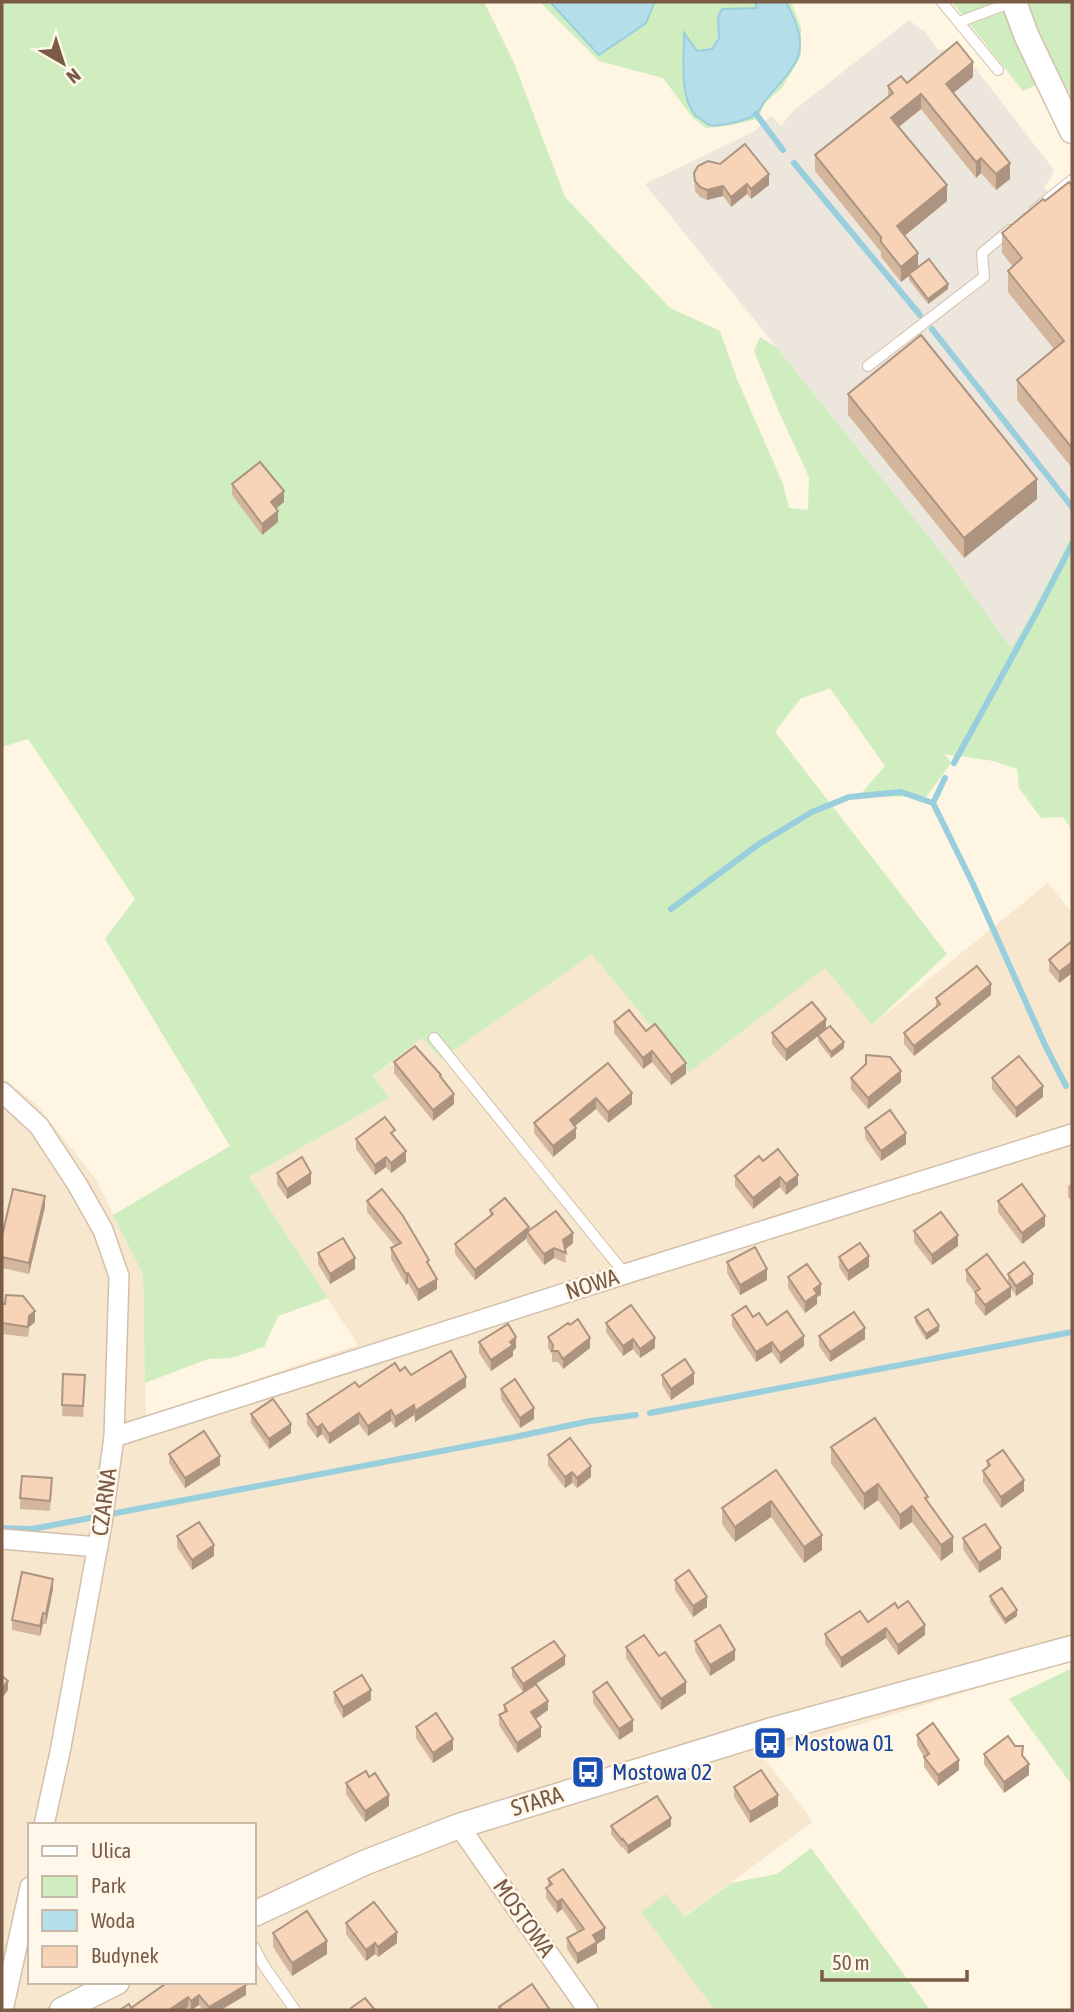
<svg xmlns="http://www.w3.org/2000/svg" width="1074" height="2012" font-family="'Asap Condensed',sans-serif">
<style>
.residential{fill:#f7e7cf;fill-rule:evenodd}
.industrial{fill:#ede6dd}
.green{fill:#cfedbf}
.water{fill:#b4dfea;stroke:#99cedd;stroke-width:2}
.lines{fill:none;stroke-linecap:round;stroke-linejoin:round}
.stream{stroke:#99cedd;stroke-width:6}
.service-casing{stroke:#d3bfaa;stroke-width:12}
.minor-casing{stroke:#d3bfaa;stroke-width:22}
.tertiary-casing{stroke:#d3bfaa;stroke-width:27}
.service{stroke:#fff;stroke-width:10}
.minor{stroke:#fff;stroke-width:19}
.tertiary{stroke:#fff;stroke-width:24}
.wall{fill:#d4b69d}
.shaded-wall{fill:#ad9480}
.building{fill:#f7d4b7;stroke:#ad9480;stroke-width:2}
.labels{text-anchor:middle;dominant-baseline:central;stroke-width:5;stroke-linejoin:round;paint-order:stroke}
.street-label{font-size:23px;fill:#795b46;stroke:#fff8ea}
.transit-label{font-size:23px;fill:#164399;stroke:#fff8ea;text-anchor:start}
</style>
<rect width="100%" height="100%" fill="#fef5e2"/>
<path class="residential" d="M1048,883L1072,913V1659L762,1755L813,1822L684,1917L641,1912L715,2010H2V1077L37,1105L95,1178L143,1274L146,1416L358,1345L249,1177L389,1098L373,1077L422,1038L441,1059L592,953L689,1071L825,968L872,1025ZM30,1825H254V1982H30Z"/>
<polygon class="industrial" points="909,20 924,31 938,50 959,47 1054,170 1051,178 1044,187 1059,205 1072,199 1072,535 1028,620 1011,649 942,553 645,184 755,131 771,115 781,126 793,111"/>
<g class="green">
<polygon points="2,2 484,2 514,63 565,197 670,308 720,331 737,379 783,484 789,508 808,510 809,477 779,412 754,351 760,337 776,347 794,369 942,553 1011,648 1028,620 1072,535 1072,830 1063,817 1041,818 1019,788 1017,769 994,761 944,754 951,763 926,797 859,796 885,766 830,688 800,699 775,732 947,954 872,1025 825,968 689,1072 592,954 441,1059 422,1038 373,1076 389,1098 249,1177 328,1298 278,1316 264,1347 231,1358 208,1359 145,1383 143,1274 113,1215 230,1146 105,939 135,899 28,739 2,747"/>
<path d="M540,2H550L600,55L654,3L653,2H755L757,8L722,9L718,17L719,38L712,49L697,52L684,34L685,62L683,81L756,114C773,89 809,62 798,27C796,19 790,10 786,2H791L801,28V56L782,88L766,102L757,119L732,125L706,128L692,117L663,78L599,61Z"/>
<polygon points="952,2 1072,2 1072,98 1059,74 1023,91"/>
<polygon points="1072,1668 1072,1785 1009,1699"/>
<polygon points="811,1848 930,2010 715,2010 641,1912 666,1894 685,1917 731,1883 777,1874"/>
</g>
<g class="water">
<polygon points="550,2 653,2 654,3 646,23 599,55"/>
<path d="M755,2H786C794,18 803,34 799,53C796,68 775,88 765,101C762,104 760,111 756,114C750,120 718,127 710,125C707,124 699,118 696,116C679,98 684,57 684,33L697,51L712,49L719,38L718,17L722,9L757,8Z"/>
</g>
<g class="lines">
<g class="stream">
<polyline points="756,114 783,150"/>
<polyline points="794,163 920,315"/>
<polyline points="932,329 1072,507"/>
<polyline points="954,763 1038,610 1072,544"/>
<polyline points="945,778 933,803 973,884 1045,1045 1066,1086"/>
<polyline points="671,909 759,844 812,812 849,797 901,792 933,803"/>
<polyline points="650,1413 1072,1332"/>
<polyline points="2,1528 32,1529 510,1438 590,1421 636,1415"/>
</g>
<defs>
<g id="service">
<polyline points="942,2 998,70"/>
<polyline points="959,22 1012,2"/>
<polyline points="1035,210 1072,180"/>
<polyline points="868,366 984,277 982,253 1010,230"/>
<polyline points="434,1038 625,1274"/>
<polyline points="254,1947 264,1966 295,2010"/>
</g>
<g id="minor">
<polyline points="2,1092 39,1126 77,1184 103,1230 119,1276 114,1437 102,1523 60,1752 44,1825"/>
<polyline points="114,1437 625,1274 1072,1134"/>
<polyline points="2,1539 98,1547"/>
<polyline points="459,1826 588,2010"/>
<polyline points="3,2010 30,1887"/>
</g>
<g id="tertiary">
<polyline points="1014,2 1027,37 1072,131"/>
<polyline points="254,1914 364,1863 459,1826 772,1730 1072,1648"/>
<polyline points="62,2010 117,1982"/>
</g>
</defs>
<use href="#service" class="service-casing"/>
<use href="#minor" class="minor-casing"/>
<use href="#tertiary" class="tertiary-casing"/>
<use href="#service" class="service"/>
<use href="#minor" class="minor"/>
<use href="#tertiary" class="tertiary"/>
</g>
<g class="wall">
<polygon points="973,77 953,93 1010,179 996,190 981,173 976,178 921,109 899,127 947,201 904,236 918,267 948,289 928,304 909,280 909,276 901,282 881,257 881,252 815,171 815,155 888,97 888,86"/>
<polygon points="694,173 769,185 751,199 747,194 731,207 723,196 707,200 700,197 695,191"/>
<polygon points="1072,186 1072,468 1017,400 1017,380 1054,349 1008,292 1008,271 1013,267 1002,253 1002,233 1045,201"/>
<polygon points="848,394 1037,499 964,558 848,415"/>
<polygon points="232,484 284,502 276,508 278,522 262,535 232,495"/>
<polygon points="1072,941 1072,973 1059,983 1049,971 1049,960"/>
<polygon points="991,995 914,1056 904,1044 904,1033 936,1007 936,998"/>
<polygon points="614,1022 646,1031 686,1074 671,1085 652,1062 643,1069 614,1033"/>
<polygon points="826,1029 844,1048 831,1058 818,1041 818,1036 786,1061 772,1044 772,1033"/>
<polygon points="394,1062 441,1078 454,1104 433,1121 394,1073"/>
<polygon points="608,1063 632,1104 608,1123 596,1109 575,1126 576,1138 553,1157 534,1133 534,1123"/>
<polygon points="851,1078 901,1082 868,1109 851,1089"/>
<polygon points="992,1078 1043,1097 1016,1118 992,1089"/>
<polygon points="865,1128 906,1144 881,1161 865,1138"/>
<polygon points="356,1139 406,1162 391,1173 386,1167 375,1175 356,1149"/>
<polygon points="763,1161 798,1185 786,1195 780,1187 753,1209 735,1186 735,1176"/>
<polygon points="277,1173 311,1184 287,1199 277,1184"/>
<polygon points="1072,1183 1072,1201 1068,1197 1068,1186"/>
<polygon points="367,1201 429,1266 437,1289 418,1301 408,1283 406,1285 391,1259 391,1248 395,1246 367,1212"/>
<polygon points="998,1201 1045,1226 1022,1244 998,1212"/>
<polygon points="45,1207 29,1274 2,1268 2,1236"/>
<polygon points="490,1210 529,1230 573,1243 565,1250 566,1263 554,1258 544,1265 527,1242 527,1238 475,1280 455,1254 455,1244 490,1216"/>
<polygon points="914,1231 958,1246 932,1265 914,1242"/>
<polygon points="318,1253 355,1269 330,1284 318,1264"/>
<polygon points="839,1257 869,1267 848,1281 839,1267"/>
<polygon points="727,1262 767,1280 740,1295 727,1273"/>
<polygon points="966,1270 1008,1283 1008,1274 1033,1284 1016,1296 1011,1289 1011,1297 985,1316 975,1303 975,1293 966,1281"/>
<polygon points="788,1277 821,1295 817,1297 817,1304 805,1313 788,1288"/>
<polygon points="2,1304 35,1322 29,1327 28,1337 2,1334"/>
<polygon points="732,1315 753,1317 804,1346 780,1364 772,1352 756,1362 732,1326"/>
<polygon points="915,1317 939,1331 926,1340 915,1322"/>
<polygon points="606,1323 655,1348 640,1358 633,1349 623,1356 606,1332"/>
<polygon points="819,1336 865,1339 830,1362 819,1346"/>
<polygon points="548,1337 590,1348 563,1369 558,1362 552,1362 552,1354 548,1348"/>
<polygon points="479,1342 516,1348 513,1351 513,1356 491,1371 479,1353"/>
<polygon points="400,1371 411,1375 466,1387 415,1422 414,1415 395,1428 391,1421 368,1436 359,1424 329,1444 322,1434 317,1438 307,1424 307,1414 359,1387"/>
<polygon points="63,1374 85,1385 83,1417 62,1416"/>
<polygon points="662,1375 694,1384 671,1400 662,1385"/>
<polygon points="501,1389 534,1419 520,1428 501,1399"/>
<polygon points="251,1414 291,1433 269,1449 251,1423"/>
<polygon points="831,1447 928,1502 953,1552 941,1561 912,1522 900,1530 878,1500 864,1510 831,1463"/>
<polygon points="169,1454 220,1465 185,1488 169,1463"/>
<polygon points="548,1455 591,1477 577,1488 572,1483 565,1488 548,1466"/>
<polygon points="987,1461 1024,1491 1001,1508 983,1482 983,1471 987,1467"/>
<polygon points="776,1470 822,1550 804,1563 771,1517 735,1542 722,1524 722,1508"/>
<polygon points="52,1489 50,1511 20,1509 20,1498"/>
<polygon points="177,1536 214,1556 192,1570 177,1547"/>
<polygon points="963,1538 1001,1559 979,1573 963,1549"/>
<polygon points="675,1580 707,1607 693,1617 675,1590"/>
<polygon points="53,1589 46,1624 43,1624 40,1636 12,1630 12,1620"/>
<polygon points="990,1596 1017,1616 1005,1624 990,1602"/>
<polygon points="898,1608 925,1635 898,1655 886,1638 841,1668 825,1644 825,1634 868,1622"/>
<polygon points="695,1641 735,1660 710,1676 695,1651"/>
<polygon points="626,1647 659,1656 686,1693 661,1710 626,1658"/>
<polygon points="565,1665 536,1684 548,1710 536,1719 541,1737 517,1753 499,1725 499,1715 504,1713 504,1705 523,1692 512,1676 512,1668"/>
<polygon points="334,1692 371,1700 343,1718 334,1702"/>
<polygon points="593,1692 633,1731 619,1740 593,1703"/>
<polygon points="416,1727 453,1750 433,1763 416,1738"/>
<polygon points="917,1735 959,1770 938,1786 924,1767 924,1757 917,1745"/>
<polygon points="984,1754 1023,1757 1029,1775 1004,1793 984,1764"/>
<polygon points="369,1777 389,1806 365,1822 346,1794 346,1783"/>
<polygon points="734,1787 778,1806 750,1823 734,1797"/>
<polygon points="611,1826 671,1826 628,1854 623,1847 622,1848 611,1834"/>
<polygon points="548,1879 605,1939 597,1944 597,1953 577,1964 567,1949 567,1938 578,1932 562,1909 557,1913 546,1898 546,1888 548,1886"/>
<polygon points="346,1923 397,1943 378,1957 375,1954 366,1961 346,1934"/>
<polygon points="273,1933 327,1954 292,1976 273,1947"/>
<polygon points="249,1982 246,1984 246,1995 221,2010 203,2010 199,2005 192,2010 190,2010 188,2007 120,2010"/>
</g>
<g class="shaded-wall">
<polygon points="973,62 973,77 946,99 946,84"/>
<polygon points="921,94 921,109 891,133 891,118"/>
<polygon points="981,158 981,173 976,178 976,162"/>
<polygon points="1010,163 1010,179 996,190 996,174"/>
<polygon points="769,174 769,185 751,199 751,189"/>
<polygon points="747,184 747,194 731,207 731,197"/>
<polygon points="947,185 947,201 897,242 897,226"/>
<polygon points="723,186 723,196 707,200 707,190"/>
<polygon points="918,253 918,269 901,282 901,267"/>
<polygon points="948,284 948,289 928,304 928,299"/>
<polygon points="1037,479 1037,499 964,558 964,538"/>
<polygon points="284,491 284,502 271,513 271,502"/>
<polygon points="278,511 278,522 262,535 262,524"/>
<polygon points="1072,962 1072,973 1059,983 1059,972"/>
<polygon points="991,984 991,995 914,1056 914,1046"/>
<polygon points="826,1019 826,1030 786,1061 786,1050"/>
<polygon points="844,1042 844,1048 831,1058 831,1052"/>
<polygon points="652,1051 652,1062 643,1069 643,1058"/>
<polygon points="686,1063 686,1074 671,1085 671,1075"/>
<polygon points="901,1071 901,1082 868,1109 868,1098"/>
<polygon points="1043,1086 1043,1097 1016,1118 1016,1108"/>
<polygon points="632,1093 632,1104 608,1123 608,1112"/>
<polygon points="454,1094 454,1104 433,1121 433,1110"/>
<polygon points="596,1098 596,1109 570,1130 570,1120"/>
<polygon points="576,1128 576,1138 553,1157 553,1146"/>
<polygon points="906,1133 906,1144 881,1161 881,1151"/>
<polygon points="406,1151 406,1162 391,1173 391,1163"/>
<polygon points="386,1157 386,1167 375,1175 375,1165"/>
<polygon points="311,1173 311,1184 287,1199 287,1189"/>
<polygon points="798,1175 798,1185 786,1195 786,1184"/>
<polygon points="780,1177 780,1187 753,1209 753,1198"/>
<polygon points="45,1196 45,1207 29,1274 29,1263"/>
<polygon points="1045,1216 1045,1226 1022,1244 1022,1233"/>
<polygon points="529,1227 529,1234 527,1232 527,1238 475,1280 475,1270"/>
<polygon points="573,1233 573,1243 563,1251 563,1240"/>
<polygon points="958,1235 958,1246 932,1265 932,1255"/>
<polygon points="554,1248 554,1258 544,1265 544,1254"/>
<polygon points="869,1256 869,1267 848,1281 848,1271"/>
<polygon points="355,1258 355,1269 330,1284 330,1274"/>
<polygon points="767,1269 767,1280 740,1295 740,1285"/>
<polygon points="408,1273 408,1283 406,1285 406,1274"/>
<polygon points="1033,1274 1033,1284 1016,1296 1016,1286"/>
<polygon points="437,1279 437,1289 418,1301 418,1290"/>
<polygon points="821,1284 821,1295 817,1297 817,1304 805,1313 805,1302 814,1289"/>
<polygon points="1011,1287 1011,1297 985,1316 985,1305"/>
<polygon points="35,1311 35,1322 29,1327 28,1337 29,1316"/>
<polygon points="939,1326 939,1331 926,1340 926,1334"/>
<polygon points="865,1328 865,1339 830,1362 830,1352"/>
<polygon points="804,1336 804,1346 780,1364 780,1353"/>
<polygon points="516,1337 516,1348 513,1351 513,1356 491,1371 491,1360"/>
<polygon points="590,1338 590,1348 563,1369 563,1359"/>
<polygon points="655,1338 655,1348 640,1358 640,1349"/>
<polygon points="633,1339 633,1349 623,1356 623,1346"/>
<polygon points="772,1342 772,1352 756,1362 756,1352"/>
<polygon points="694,1373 694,1384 671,1400 671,1389"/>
<polygon points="466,1377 466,1387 415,1422 415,1411"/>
<polygon points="414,1405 414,1415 395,1428 395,1417"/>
<polygon points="534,1408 534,1419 520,1428 520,1418"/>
<polygon points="391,1410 391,1421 368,1436 368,1426"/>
<polygon points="359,1413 359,1424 329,1444 329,1434"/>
<polygon points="291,1424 291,1433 269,1449 269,1439"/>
<polygon points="322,1424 322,1434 317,1438 317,1428"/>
<polygon points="220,1456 220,1465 185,1488 185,1478"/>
<polygon points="591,1466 591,1477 577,1488 577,1478"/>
<polygon points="572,1472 572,1483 565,1488 565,1477"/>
<polygon points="1024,1480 1024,1491 1001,1508 1001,1497"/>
<polygon points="878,1484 878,1500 864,1510 864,1494"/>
<polygon points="771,1501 771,1517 735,1542 735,1527"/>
<polygon points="912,1506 912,1522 900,1530 900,1515"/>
<polygon points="822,1535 822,1550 804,1563 804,1547"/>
<polygon points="953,1537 953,1552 941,1561 941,1545"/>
<polygon points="214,1545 214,1556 192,1570 192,1560"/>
<polygon points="1001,1548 1001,1559 979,1573 979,1563"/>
<polygon points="53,1579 53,1589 46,1624 46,1614"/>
<polygon points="707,1597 707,1607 693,1617 693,1606"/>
<polygon points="1017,1610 1017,1616 1005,1624 1005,1619"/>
<polygon points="43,1613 43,1624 40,1636 40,1626"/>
<polygon points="925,1625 925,1635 898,1655 898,1645"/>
<polygon points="886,1628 886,1638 841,1668 841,1658"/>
<polygon points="735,1650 735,1660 710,1676 710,1665"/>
<polygon points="565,1656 565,1665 523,1692 523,1684"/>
<polygon points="8,1681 8,1690 2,1698 2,1688"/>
<polygon points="686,1682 686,1693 661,1710 661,1699"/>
<polygon points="371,1690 371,1700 343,1718 343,1707"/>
<polygon points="548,1701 548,1710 531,1722 531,1712"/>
<polygon points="633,1720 633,1731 619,1740 619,1729"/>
<polygon points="541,1727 541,1737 517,1753 517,1743"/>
<polygon points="453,1739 453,1750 433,1763 433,1753"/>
<polygon points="959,1760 959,1770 938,1786 938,1775"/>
<polygon points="1029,1764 1029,1775 1004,1793 1004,1782"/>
<polygon points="389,1795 389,1806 365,1822 365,1811"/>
<polygon points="778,1795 778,1806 750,1823 750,1812"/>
<polygon points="671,1818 671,1826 628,1854 628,1846"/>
<polygon points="562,1899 562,1909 557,1913 557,1902"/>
<polygon points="605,1928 605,1939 597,1944 597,1953 577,1964 577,1954 593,1935"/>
<polygon points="397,1932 397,1943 378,1957 378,1947"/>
<polygon points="327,1941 327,1954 292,1976 292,1963"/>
<polygon points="375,1943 375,1954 366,1961 366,1950"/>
<polygon points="246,1985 246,1995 221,2010 209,2010 209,2007"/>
<polygon points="199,1995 199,2005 191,2010 191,2001"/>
<polygon points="188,1997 188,2007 184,2010 169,2010"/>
</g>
<g class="building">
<polygon points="957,42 973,62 946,84 1010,163 996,174 981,158 976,162 921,94 891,118 947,185 897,226 918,253 901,267 881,242 881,237 815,155 893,93 888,86 901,76 907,83"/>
<polygon points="745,144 769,174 751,189 747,184 731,197 723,186 707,190 700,187 695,181 694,173 698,166 708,161 720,164"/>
<polygon points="1069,182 1072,186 1072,448 1017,380 1064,341 1008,271 1022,258 1002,233 1043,199 1045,201"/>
<polygon points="929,259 948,284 928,299 909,274"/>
<polygon points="921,335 1037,479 964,538 848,394"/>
<polygon points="260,462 284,491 271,502 278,511 262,524 232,484"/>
<polygon points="1072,941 1072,962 1059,972 1049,960"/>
<polygon points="977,966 991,984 914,1046 904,1033 940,1004 936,998"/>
<polygon points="812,1002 826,1019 786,1050 772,1033"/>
<polygon points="629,1010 646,1031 655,1024 686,1063 671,1075 652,1051 643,1058 614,1022"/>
<polygon points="830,1026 844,1042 831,1052 818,1035"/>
<polygon points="415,1046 441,1075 440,1076 454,1094 433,1110 394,1062"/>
<polygon points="866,1055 890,1057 901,1071 868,1098 851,1078 866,1064"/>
<polygon points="1019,1056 1043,1086 1016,1108 992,1078"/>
<polygon points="608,1063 632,1093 608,1112 596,1098 570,1120 576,1128 553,1146 534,1123"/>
<polygon points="890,1110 906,1133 881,1151 865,1128"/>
<polygon points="385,1117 395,1130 391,1133 406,1151 391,1163 386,1157 375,1165 356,1139"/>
<polygon points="778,1149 798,1175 786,1184 780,1177 753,1198 735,1176 759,1156 763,1161"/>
<polygon points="302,1157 311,1173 287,1189 277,1173"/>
<polygon points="1022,1184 1045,1216 1022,1233 998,1201"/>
<polygon points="13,1189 45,1196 29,1263 2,1257 2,1236"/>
<polygon points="382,1189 403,1216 429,1260 427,1262 437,1279 418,1290 408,1273 406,1274 391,1248 401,1243 367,1201"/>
<polygon points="505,1198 529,1227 475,1270 455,1244 493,1214 490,1210"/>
<polygon points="556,1211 573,1233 563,1240 566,1253 554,1248 544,1254 527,1232"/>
<polygon points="941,1212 958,1235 932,1255 914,1231"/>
<polygon points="343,1238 355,1258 330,1274 318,1253"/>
<polygon points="860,1243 869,1256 848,1271 839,1257"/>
<polygon points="755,1247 767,1269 740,1285 727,1262"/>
<polygon points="987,1254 1011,1287 985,1305 975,1292 980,1289 966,1270"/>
<polygon points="1024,1262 1033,1274 1016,1286 1008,1274"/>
<polygon points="807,1264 821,1284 814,1289 817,1294 805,1302 788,1277"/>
<polygon points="6,1295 23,1296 35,1311 29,1316 28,1327 2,1323 2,1304 5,1304"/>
<polygon points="631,1305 655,1338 640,1349 633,1339 623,1346 606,1323"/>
<polygon points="746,1306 753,1317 759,1313 767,1325 787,1311 804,1336 780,1353 772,1342 756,1352 732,1315"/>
<polygon points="928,1309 939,1326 926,1334 915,1317"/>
<polygon points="854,1312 865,1328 830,1352 819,1336"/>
<polygon points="578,1319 590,1338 563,1359 558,1351 552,1351 553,1345 548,1337 568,1323 570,1325"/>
<polygon points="508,1324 516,1337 510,1342 513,1345 491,1360 479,1342"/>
<polygon points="451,1351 466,1377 415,1411 414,1405 395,1417 391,1410 368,1426 359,1413 329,1434 322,1424 317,1428 307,1414 355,1382 359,1387 395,1363 400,1371 405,1367 411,1375"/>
<polygon points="685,1359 694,1373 671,1389 662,1375"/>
<polygon points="63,1374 85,1375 83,1406 62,1405"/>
<polygon points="515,1379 534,1408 520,1418 501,1389"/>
<polygon points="273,1399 291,1424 269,1439 251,1414"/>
<polygon points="875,1418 928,1497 925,1498 953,1537 941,1545 912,1506 900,1515 878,1484 864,1494 831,1447"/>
<polygon points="204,1431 220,1456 185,1478 169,1454"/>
<polygon points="570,1438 591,1466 577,1478 572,1472 565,1477 548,1455"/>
<polygon points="1003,1450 1024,1480 1001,1497 983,1471 990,1465 987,1461"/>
<polygon points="776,1470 822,1535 804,1547 771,1501 735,1527 722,1508"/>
<polygon points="22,1476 52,1478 50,1501 20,1498"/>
<polygon points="199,1522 214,1545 192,1560 177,1536"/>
<polygon points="985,1524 1001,1548 979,1563 963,1538"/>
<polygon points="689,1570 707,1597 693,1606 675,1580"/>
<polygon points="22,1572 53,1579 46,1614 43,1613 40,1626 12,1620"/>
<polygon points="1002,1588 1017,1610 1005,1619 990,1596"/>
<polygon points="908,1601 925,1625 898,1645 886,1628 841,1658 825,1634 860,1611 868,1622 895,1603 898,1608"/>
<polygon points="720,1625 735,1650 710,1665 695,1641"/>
<polygon points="644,1635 659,1656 665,1652 686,1682 661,1699 626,1647"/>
<polygon points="554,1641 565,1656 523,1684 512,1668"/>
<polygon points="362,1675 371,1690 343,1707 334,1692"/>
<polygon points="2,1676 8,1681 2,1688"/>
<polygon points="607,1682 633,1720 619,1729 593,1692"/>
<polygon points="536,1684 548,1701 531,1712 541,1727 517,1743 499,1715 507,1711 504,1705"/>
<polygon points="436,1713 453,1739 433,1753 416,1727"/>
<polygon points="933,1723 959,1760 938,1775 924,1757 929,1754 917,1735"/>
<polygon points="1008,1736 1015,1746 1023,1746 1022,1755 1029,1764 1004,1782 984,1754"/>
<polygon points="761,1770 778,1795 750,1812 734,1787"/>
<polygon points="366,1771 369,1777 375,1773 389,1795 365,1811 346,1783"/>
<polygon points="657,1796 671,1818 628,1846 623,1839 622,1840 611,1826"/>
<polygon points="563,1869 605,1928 593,1935 597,1942 577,1954 567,1938 584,1929 562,1899 557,1902 546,1888 552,1884 548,1879"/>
<polygon points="374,1902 397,1932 378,1947 375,1943 366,1950 346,1923"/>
<polygon points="307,1911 327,1941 292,1963 273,1933"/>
<polygon points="168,1982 245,1982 246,1985 209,2007 199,1995 191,2001 188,1997 169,2010 120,2010 129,2004 131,2008"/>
<polygon points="532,1984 550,2010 502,2010 499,2007"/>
<polygon points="365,1998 375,2010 352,2010 351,2008"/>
</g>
<defs>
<symbol id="bus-square" viewBox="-11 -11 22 22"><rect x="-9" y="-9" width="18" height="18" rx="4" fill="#1a4fb4" stroke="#fff8ea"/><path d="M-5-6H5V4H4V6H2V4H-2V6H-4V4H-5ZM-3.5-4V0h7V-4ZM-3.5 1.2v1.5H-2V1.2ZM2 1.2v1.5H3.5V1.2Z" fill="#fff"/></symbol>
</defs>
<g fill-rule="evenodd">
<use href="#bus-square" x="751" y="1724" width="38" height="38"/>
<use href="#bus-square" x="569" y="1753" width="38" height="38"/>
</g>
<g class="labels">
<g class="street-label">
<text transform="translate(592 1284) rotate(-18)">NOWA</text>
<text transform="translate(104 1502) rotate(-82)">CZARNA</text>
<text transform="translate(537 1801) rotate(-17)">STARA</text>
<text transform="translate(524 1918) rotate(55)">MOSTOWA</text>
</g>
<g class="transit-label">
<text x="794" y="1743">Mostowa 01</text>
<text x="612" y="1772">Mostowa 02</text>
</g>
</g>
<rect width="1074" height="2012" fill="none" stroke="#795b46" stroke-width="7"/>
<rect x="28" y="1823" width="228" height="161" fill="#fff8ea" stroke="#c9b9a8" stroke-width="2"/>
<rect x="42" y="1846" width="35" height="10" fill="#ffffff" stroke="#c9b9a8" stroke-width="2"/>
<text x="91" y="1858" font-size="21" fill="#795b46">Ulica</text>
<rect x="42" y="1876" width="35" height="21" fill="#cfedbf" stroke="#c9b9a8" stroke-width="2"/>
<text x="91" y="1893" font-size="21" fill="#795b46">Park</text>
<rect x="42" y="1910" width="35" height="21" fill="#b4dfea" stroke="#c9b9a8" stroke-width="2"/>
<text x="91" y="1928" font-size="21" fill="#795b46">Woda</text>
<rect x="42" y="1946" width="35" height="21" fill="#f7d4b7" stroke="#c9b9a8" stroke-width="2"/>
<text x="91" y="1963" font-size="21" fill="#795b46">Budynek</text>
<g transform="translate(63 63) rotate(141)" stroke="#fff8ea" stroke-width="5" paint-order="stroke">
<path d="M0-5L12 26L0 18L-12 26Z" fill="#795b46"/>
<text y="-10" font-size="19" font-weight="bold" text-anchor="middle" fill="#795b46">N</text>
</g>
<path d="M822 1970v10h145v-10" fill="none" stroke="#795b46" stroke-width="3.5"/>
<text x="832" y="1970" font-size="21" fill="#795b46" stroke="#fff8ea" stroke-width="5" paint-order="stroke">50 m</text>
</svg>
